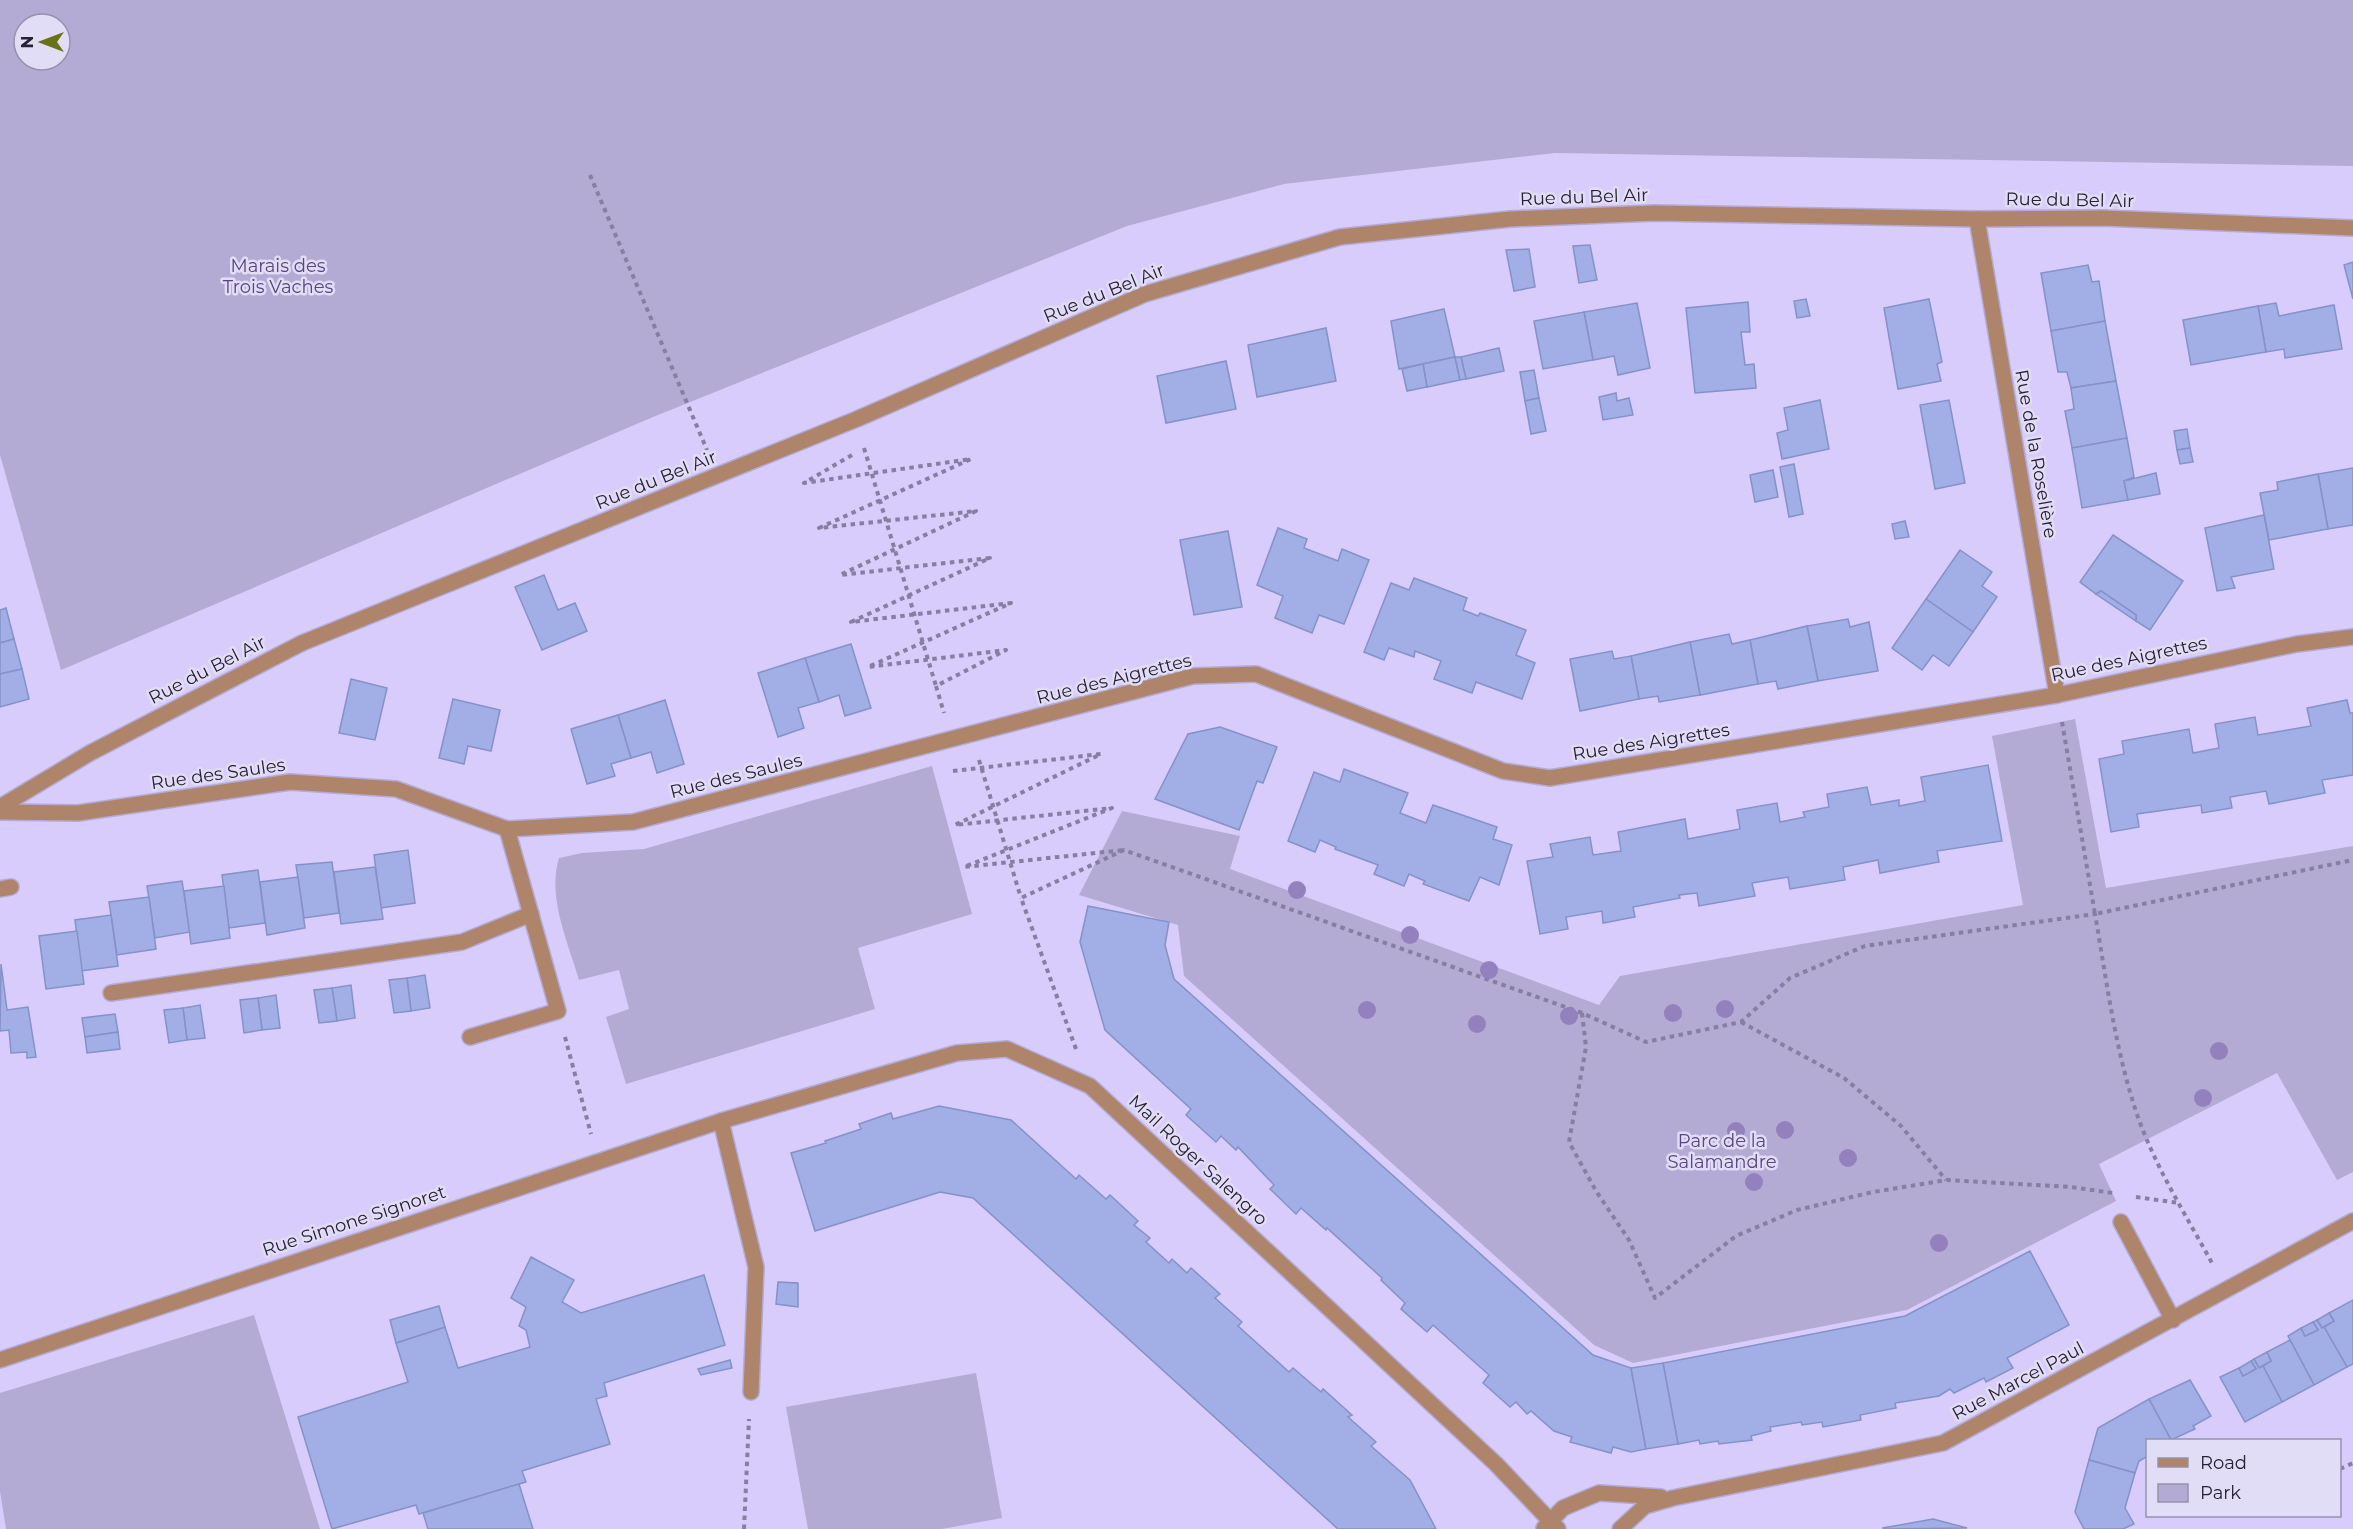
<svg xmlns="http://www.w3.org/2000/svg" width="2353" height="1529" font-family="Montserrat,sans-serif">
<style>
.green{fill:#b4abd4;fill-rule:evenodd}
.building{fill:#a2aee6;stroke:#8591c8;stroke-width:1.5}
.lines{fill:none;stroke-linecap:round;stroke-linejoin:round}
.minor-casing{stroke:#b4aad5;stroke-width:18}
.path{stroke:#877ea2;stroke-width:4;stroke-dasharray:4.5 4.5;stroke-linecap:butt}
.minor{stroke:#ae856a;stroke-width:15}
.tree{fill:#9281bd}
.labels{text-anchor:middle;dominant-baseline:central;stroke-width:5;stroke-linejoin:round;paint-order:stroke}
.street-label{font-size:18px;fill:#272137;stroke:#e2ddf6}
.park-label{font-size:18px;fill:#59448a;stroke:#e2ddf6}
</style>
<rect width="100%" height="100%" fill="#d7ccfc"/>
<g class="green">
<path d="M0,0H2353V166L1555,153L1284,184L1127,226L653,417L61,670L0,455ZM24,24H60V60H24Z"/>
<polygon points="2075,719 2106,888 2353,846 2353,1172 2337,1180 2277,1073 2099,1164 2116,1201 1907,1310 1633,1363 1594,1345 1184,976 1178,925 1079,895 1122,811 1240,836 1230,869 1599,1005 1620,976 2023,905 1992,736"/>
<path d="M932,766L972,914L858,948L875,1009L626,1084L606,1017L629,1009L619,970L579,980C568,941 547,898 559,858L582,853L644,849Z"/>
<polygon points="254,1315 320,1529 6,1529 0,1491 0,1393"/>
<polygon points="976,1373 1002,1518 942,1529 808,1529 786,1407"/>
</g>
<g class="building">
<polygon points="1590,245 1597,280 1579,283 1573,246"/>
<polygon points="1529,249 1535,287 1514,291 1506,250"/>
<polygon points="2353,262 2353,299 2344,265"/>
<polygon points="2088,265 2092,282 2099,281 2105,321 2051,331 2041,273"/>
<polygon points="1806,299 1810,316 1797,318 1794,301"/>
<polygon points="1929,299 1942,362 1937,364 1941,381 1898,389 1884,308"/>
<polygon points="1748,302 1750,332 1741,332 1745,365 1754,364 1756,388 1695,393 1686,308"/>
<polygon points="1637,303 1650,368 1618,375 1614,356 1593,360 1584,312"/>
<polygon points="2276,303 2279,316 2334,305 2342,349 2285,358 2284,349 2266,352 2258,306"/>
<polygon points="2258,306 2266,352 2191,365 2183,320"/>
<polygon points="1444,309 1455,357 1399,369 1391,321"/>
<polygon points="1584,312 1593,360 1543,369 1534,321"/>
<polygon points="2105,321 2116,381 2071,388 2067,372 2058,372 2051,331"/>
<polygon points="1326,328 1336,381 1257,397 1248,345"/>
<polygon points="1499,348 1504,371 1466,379 1461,357"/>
<polygon points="1455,357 1460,380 1427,387 1423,364"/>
<polygon points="1455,357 1461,357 1466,379 1460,380"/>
<polygon points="1226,361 1236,409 1166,423 1157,376"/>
<polygon points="1423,364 1427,387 1407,391 1402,369"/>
<polygon points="1534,370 1539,398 1525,401 1520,372"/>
<polygon points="2116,381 2127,438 2072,448 2065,411 2074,409 2071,388"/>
<polygon points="1616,393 1617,401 1629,398 1633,415 1603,420 1599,397"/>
<polygon points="1539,398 1546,431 1531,434 1525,401"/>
<polygon points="1820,400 1829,449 1782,459 1777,433 1788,430 1784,408"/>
<polygon points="1949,400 1965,483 1935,489 1920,405"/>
<polygon points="2187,429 2190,448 2177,450 2174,431"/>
<polygon points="2127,438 2134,477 2124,481 2128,500 2082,508 2072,448"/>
<polygon points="2190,448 2193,462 2180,464 2177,450"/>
<polygon points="1794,464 1803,514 1789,517 1780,467"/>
<polygon points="2353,468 2353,525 2328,529 2318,474"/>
<polygon points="1773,470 1778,497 1755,502 1750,475"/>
<polygon points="2156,473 2160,494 2128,500 2124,481"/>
<polygon points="2318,474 2328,529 2269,540 2260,493 2278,490 2277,482"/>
<polygon points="2264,515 2274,569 2231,577 2235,588 2217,591 2205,528"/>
<polygon points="1905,521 1909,537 1895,539 1892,524"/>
<polygon points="1278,528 1307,539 1304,548 1338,561 1342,549 1369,560 1344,624 1319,615 1312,633 1275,618 1283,596 1257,585"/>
<polygon points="1228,531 1242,607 1194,615 1180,540"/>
<polygon points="2113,535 2183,581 2150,630 2136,621 2136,615 2101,591 2096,594 2080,582"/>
<polygon points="1960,550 1992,572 1982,586 1997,597 1973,632 1926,599"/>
<polygon points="544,575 558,610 575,603 587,631 542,650 515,587"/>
<polygon points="1414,578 1467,598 1463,610 1478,616 1480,613 1526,630 1516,655 1535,663 1522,699 1476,682 1472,693 1434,679 1441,661 1415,651 1414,657 1389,648 1384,660 1364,652 1391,583 1409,590"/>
<polygon points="2101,591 2136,615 2136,621 2096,594"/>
<polygon points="1926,599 1973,632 1949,666 1933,655 1922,670 1892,648"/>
<polygon points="6,608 14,639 0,643 0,610"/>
<polygon points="1848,619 1850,627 1869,622 1878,671 1818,681 1807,626"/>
<polygon points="1807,626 1818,681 1778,689 1776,681 1758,684 1750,640"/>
<polygon points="1729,634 1732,644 1750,640 1758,684 1700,695 1690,642"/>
<polygon points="14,639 22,669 0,674 0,643"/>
<polygon points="1690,642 1700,695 1659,702 1658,696 1639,699 1631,656"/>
<polygon points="851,644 871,708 845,716 839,695 819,702 805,658"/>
<polygon points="1612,651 1614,659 1631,656 1639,699 1580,711 1570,659"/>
<polygon points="805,658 819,702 798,708 804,728 778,737 758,673"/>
<polygon points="22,669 29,699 0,707 0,674"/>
<polygon points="351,679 387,688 375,740 339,733"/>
<polygon points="453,699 500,710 491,751 468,746 464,764 439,758"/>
<polygon points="665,700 684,764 657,773 651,752 631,758 618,715"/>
<polygon points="2347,700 2350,713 2353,713 2353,775 2322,780 2325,793 2269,804 2266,791 2230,797 2232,808 2202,813 2201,805 2137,814 2139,827 2111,832 2099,759 2124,754 2122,741 2189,729 2193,753 2219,748 2215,724 2255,717 2258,735 2311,726 2307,708"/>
<polygon points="618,715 631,758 611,764 615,776 587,784 571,729"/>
<polygon points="1220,727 1277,747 1263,783 1257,781 1239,830 1155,799 1188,734"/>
<polygon points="1988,765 2002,841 1937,851 1939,862 1880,873 1878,860 1843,867 1845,880 1790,889 1788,877 1752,883 1755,896 1699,906 1697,893 1679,895 1680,898 1633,907 1635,917 1603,923 1602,911 1566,917 1568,929 1540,934 1527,861 1553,857 1550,844 1590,837 1593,855 1621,851 1618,832 1685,819 1688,839 1740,829 1737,810 1777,803 1780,822 1805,817 1803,812 1829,807 1827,794 1867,787 1871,805 1899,800 1899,806 1925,801 1921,777"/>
<polygon points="1344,769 1408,793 1400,813 1426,823 1433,805 1497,827 1493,839 1512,845 1499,885 1480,877 1469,901 1423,884 1425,881 1409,874 1404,886 1374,874 1378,865 1335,849 1336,847 1320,840 1315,852 1288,841 1314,772 1340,782"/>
<polygon points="408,850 415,903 381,908 374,855"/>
<polygon points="332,862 339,913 304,918 296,865"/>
<polygon points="375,867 383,919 341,924 334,872"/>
<polygon points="258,870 265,923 229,928 222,875"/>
<polygon points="298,877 305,928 267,935 260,882"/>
<polygon points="182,881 190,932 155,938 147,886"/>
<polygon points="224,886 230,938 191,944 184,891"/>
<polygon points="149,897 156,949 117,955 109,902"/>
<polygon points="1088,906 1169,922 1165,945 1174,979 1593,1355 1631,1368 1646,1449 1631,1452 1613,1447 1611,1453 1570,1442 1572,1437 1554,1431 1531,1411 1527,1414 1516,1402 1510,1407 1483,1383 1489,1375 1433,1325 1427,1332 1401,1309 1405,1303 1381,1280 1382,1278 1327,1228 1326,1230 1301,1208 1296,1214 1270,1189 1274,1185 1238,1147 1236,1150 1221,1136 1216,1142 1186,1115 1191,1109 1105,1030 1080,942"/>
<polygon points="111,915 118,966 81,971 75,920"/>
<polygon points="77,931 84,984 46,989 39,936"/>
<polygon points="1,964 7,1010 28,1007 36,1057 27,1058 27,1052 11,1053 9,1030 0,1031"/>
<polygon points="425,975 430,1008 411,1011 407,978"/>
<polygon points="407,978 411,1011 394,1013 389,980"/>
<polygon points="351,985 355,1018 337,1021 332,988"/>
<polygon points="332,988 337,1021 319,1023 314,990"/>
<polygon points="276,995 280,1028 262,1030 258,998"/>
<polygon points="258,998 262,1030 244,1033 240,1000"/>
<polygon points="200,1005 205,1038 187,1040 183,1008"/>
<polygon points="183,1008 187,1040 169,1043 164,1010"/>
<polygon points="115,1014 118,1032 85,1037 82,1018"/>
<polygon points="118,1032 120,1049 87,1053 85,1037"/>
<polygon points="939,1106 1011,1120 1076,1179 1079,1175 1106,1199 1110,1195 1138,1221 1134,1225 1150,1238 1146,1242 1169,1263 1172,1259 1187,1273 1191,1268 1220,1294 1215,1298 1242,1322 1238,1326 1289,1372 1293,1368 1321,1392 1323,1389 1352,1415 1348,1417 1376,1442 1371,1446 1410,1480 1436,1529 1338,1529 973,1198 940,1192 815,1231 791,1153 826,1143 825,1141 861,1129 859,1124 891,1113 893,1119"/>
<polygon points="2030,1251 2069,1325 2007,1358 2013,1368 1986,1382 1984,1378 1954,1393 1950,1389 1939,1396 1895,1403 1896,1408 1860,1415 1861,1420 1823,1427 1822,1422 1802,1425 1801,1422 1770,1427 1771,1431 1751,1436 1752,1440 1719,1444 1718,1441 1700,1444 1699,1440 1678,1444 1663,1363 1905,1316"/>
<polygon points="531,1257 574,1280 562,1302 581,1313 704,1275 725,1345 604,1383 607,1396 596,1399 610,1444 522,1471 526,1482 419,1514 416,1505 332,1529 298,1417 408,1382 396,1343 445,1327 458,1368 530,1347 526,1330 519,1326 526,1307 511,1298"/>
<polygon points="778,1282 798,1283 798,1307 776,1304"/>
<polygon points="2353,1300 2353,1364 2347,1367 2324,1327 2334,1321 2329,1313"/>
<polygon points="439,1306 445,1327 396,1343 390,1320"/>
<polygon points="2329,1313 2334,1321 2322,1328 2317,1320"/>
<polygon points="2317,1320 2322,1328 2324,1327 2347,1367 2314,1385 2288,1336 2301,1328 2305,1336 2318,1330 2313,1322"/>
<polygon points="2313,1322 2318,1330 2305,1336 2301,1328"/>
<polygon points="2290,1340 2314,1385 2282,1402 2263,1366 2271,1361 2267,1352"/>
<polygon points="2267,1352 2271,1361 2259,1368 2254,1359"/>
<polygon points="2254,1359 2259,1368 2263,1366 2282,1402 2245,1422 2220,1377 2239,1368 2243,1376 2256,1369 2251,1361"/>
<polygon points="730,1360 732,1368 701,1375 698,1369"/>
<polygon points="2251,1361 2256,1369 2243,1376 2239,1368"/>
<polygon points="1663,1363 1678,1444 1646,1449 1631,1368"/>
<polygon points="2190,1380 2211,1416 2193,1426 2195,1429 2171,1440 2149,1399"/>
<polygon points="2149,1399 2171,1440 2148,1440 2148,1456 2139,1461 2135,1473 2089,1460 2098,1428"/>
<polygon points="2089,1460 2135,1473 2125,1508 2134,1524 2123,1529 2084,1529 2075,1512"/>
<polygon points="519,1484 533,1529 428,1529 423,1513"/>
<polygon points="1933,1519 1967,1528 1883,1529 1883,1528"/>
</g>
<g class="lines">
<defs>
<g id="minor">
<polyline points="1977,219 2057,695"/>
<polyline points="0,807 90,753 302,643 857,419 1145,294 1340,237 1510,219 1654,213 1977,219 2103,218 2353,228"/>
<polyline points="0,812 78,813 290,782 396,789 507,829 633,822 1193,676 1256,674 1503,771 1550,778 2057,695 2297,644 2353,637"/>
<polyline points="0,889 11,887"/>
<polyline points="111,993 462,942 531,914"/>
<polyline points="470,1037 558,1011 507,829"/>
<polyline points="721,1121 756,1267 751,1392"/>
<polyline points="2121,1222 2173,1320"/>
<polyline points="0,1360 721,1121 957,1053 1007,1049 1090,1086 1496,1464 1558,1529"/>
<polyline points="1544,1528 1563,1508 1599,1493 1661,1497"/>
<polyline points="1620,1529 1645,1506 1673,1498 1943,1443 2353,1221"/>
</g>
</defs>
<use href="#minor" class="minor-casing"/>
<g class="path">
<polyline points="590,175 707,450"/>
<polyline points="864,448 936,686"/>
<polyline points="852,455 804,483 971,459 819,528 976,511 840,575 990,558 851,622 1011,603 868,667 1006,650 936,686 944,713"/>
<polyline points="2062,722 2095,914 2353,860"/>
<polyline points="979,760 1021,898"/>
<polyline points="953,771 1101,754 955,825 1112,808 964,867 1124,850"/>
<polyline points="1582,1013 1586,1047 1569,1142 1596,1191 1629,1240 1655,1298 1736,1236 1797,1210 1873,1192 1947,1180 2071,1187 2113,1193"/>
<polyline points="1741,1022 1844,1078 1901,1126 1946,1180"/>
<polyline points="565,1037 591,1134"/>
<path d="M1076,1049L1021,898L1124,850L1582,1013L1646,1042L1741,1022L1790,978L1865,946L2095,914C2106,977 2114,1041 2133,1102C2150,1159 2185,1213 2213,1265"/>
<polyline points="2136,1197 2179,1203"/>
<polyline points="2340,1469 2353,1463"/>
<polyline points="744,1529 749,1419"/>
</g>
<use href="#minor" class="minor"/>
</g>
<g class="tree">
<circle cx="1297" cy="890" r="9"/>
<circle cx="1410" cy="935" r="9"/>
<circle cx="1489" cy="970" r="9"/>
<circle cx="1725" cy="1009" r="9"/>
<circle cx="1367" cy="1010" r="9"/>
<circle cx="1673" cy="1013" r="9"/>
<circle cx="1569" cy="1016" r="9"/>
<circle cx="1477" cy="1024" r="9"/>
<circle cx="2219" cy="1051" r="9"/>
<circle cx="2203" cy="1098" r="9"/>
<circle cx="1785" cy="1130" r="9"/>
<circle cx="1736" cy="1131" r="9"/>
<circle cx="1848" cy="1158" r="9"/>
<circle cx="1754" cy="1182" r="9"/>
<circle cx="1939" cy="1243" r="9"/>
</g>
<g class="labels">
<g class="street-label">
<text transform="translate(1584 197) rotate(-2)">Rue du Bel Air</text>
<text transform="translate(2070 200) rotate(1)">Rue du Bel Air</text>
<text transform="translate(1104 293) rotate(-22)">Rue du Bel Air</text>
<text transform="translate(2036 454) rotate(80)">Rue de la Roselière</text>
<text transform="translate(656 480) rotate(-22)">Rue du Bel Air</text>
<text transform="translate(2129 659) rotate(-12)">Rue des Aigrettes</text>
<text transform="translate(207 670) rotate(-27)">Rue du Bel Air</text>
<text transform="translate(1114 679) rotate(-14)">Rue des Aigrettes</text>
<text transform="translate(1651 742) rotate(-9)">Rue des Aigrettes</text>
<text transform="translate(218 774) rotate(-8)">Rue des Saules</text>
<text transform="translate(736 776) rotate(-14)">Rue des Saules</text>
<text transform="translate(1198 1160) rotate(43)">Mail Roger Salengro</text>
<text transform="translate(354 1221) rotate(-18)">Rue Simone Signoret</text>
<text transform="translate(2018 1381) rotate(-28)">Rue Marcel Paul</text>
</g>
<g class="park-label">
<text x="278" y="266">Marais des<tspan x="278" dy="21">Trois Vaches</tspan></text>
<text x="1722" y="1141">Parc de la<tspan x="1722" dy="21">Salamandre</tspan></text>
</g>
</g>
<rect x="2146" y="1439" width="195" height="78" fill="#e2ddf6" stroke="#9792aa" stroke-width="1.5"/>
<rect x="2158" y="1458" width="30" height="9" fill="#ae856a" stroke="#9792aa" stroke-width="1.5"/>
<text x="2200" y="1469" font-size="18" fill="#272137">Road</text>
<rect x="2158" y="1484" width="30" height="18" fill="#b4abd4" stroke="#9792aa" stroke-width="1.5"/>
<text x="2200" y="1499" font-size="18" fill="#272137">Park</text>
<g transform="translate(42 42) rotate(270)"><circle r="28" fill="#e2ddf6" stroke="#9792aa" stroke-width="1.5"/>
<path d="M0-4.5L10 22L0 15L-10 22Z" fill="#697119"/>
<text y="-9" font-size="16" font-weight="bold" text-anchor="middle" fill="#272137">N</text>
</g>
</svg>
